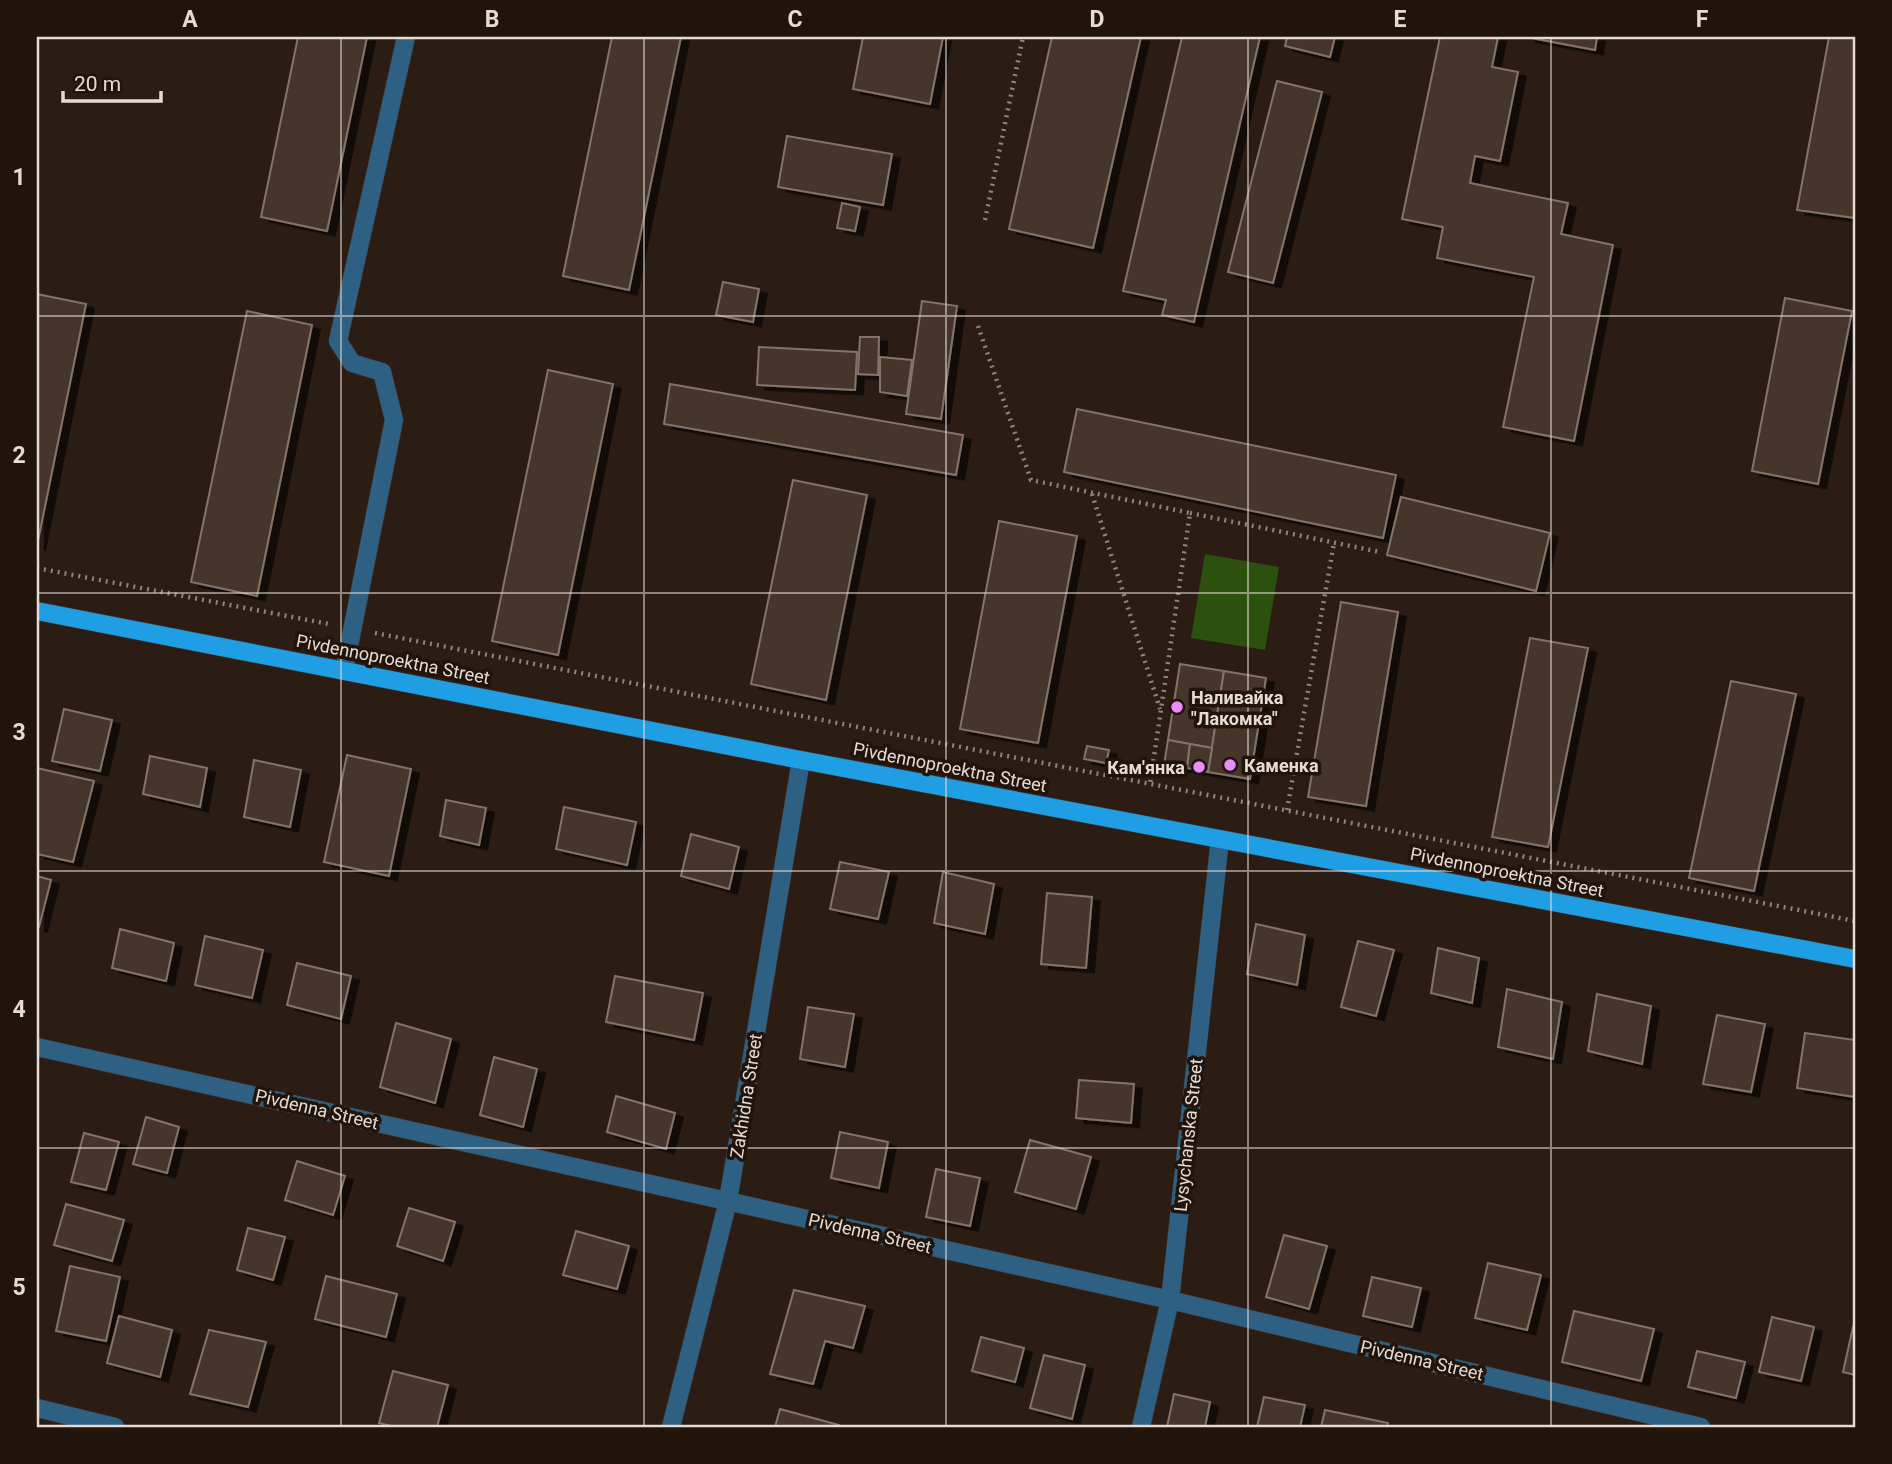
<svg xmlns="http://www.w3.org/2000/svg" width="1892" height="1464" font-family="Roboto,sans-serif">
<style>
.green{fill:#2c510f}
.building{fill:#44352b;stroke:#847368;stroke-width:2;filter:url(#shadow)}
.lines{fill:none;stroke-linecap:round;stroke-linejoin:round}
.minor-casing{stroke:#45382f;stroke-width:19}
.major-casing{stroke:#45382f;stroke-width:19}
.path{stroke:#90847d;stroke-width:4.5;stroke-dasharray:2 5;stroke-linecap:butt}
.minor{stroke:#2d6082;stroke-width:18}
.major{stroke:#1f9ee4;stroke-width:18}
.grid{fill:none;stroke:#e4dbd5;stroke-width:2;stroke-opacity:0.55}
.poi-dot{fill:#ea8dfc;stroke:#21140b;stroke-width:2.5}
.labels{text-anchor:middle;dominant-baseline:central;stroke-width:7;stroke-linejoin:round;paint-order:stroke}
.street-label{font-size:18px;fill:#e4dbd5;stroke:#21140b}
.poi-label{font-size:18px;font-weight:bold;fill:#e4dbd5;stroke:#21140b;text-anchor:start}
.neatline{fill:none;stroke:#e4dbd5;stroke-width:2.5}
.grid-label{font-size:23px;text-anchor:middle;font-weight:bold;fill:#e4dbd5}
</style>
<defs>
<filter id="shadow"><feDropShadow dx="8" dy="4.5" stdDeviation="0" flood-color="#0009"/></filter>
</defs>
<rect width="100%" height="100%" fill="#2b1d14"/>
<polygon class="green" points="1205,554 1279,567 1265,650 1191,638"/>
<g class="building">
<polygon points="298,37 367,37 327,231 261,217"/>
<polygon points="612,37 681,37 629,290 563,276"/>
<polygon points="863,37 943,37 930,104 853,89"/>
<polygon points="1052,37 1141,37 1093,248 1009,229"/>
<polygon points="1182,37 1260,37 1194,322 1162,315 1166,300 1123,291"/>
<polygon points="1287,37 1335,37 1330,57 1285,46"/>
<polygon points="1440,37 1498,37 1492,67 1518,72 1500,161 1475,156 1470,183 1568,203 1561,234 1613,245 1574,441 1503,427 1534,277 1437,258 1443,227 1402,219"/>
<polygon points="1526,37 1597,37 1595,50"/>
<polygon points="1829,37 1855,37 1855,218 1797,210"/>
<polygon points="1277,81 1322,92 1273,283 1228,272"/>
<polygon points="787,136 892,154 883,205 778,187"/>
<polygon points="842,203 860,207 855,231 837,228"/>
<polygon points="723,282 759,289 753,322 716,315"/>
<polygon points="37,294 86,304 37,546"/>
<polygon points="1785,298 1852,311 1818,484 1752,471"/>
<polygon points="922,301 957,306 941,419 906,414"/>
<polygon points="247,311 312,325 257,596 191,582"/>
<polygon points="860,337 879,337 878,375 858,374"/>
<polygon points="759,347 857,352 855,390 757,385"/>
<polygon points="880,357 912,360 907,396 880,392"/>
<polygon points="548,370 613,384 558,655 492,641"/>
<polygon points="670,384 963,435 956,475 664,424"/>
<polygon points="1077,409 1396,475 1383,538 1064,472"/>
<polygon points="793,480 867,495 826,700 751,684"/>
<polygon points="1401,497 1550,533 1536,591 1387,555"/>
<polygon points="999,521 1077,536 1038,743 960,729"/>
<polygon points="1341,602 1398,612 1366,806 1308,797"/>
<polygon points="1530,638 1588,648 1548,847 1492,837"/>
<polygon points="1180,664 1224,671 1212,748 1168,740"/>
<polygon points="1224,671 1266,678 1250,779 1208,772"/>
<polygon points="1731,681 1796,694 1754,891 1689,878"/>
<polygon points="64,709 112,720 100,771 52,761"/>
<polygon points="1168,740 1190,744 1187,768 1164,765"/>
<polygon points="1190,744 1212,748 1208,772 1187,768"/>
<polygon points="1087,746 1109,750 1106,763 1084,759"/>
<polygon points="347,755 411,769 389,876 324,862"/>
<polygon points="150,756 207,768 200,807 143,794"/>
<polygon points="254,760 301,770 290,827 244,817"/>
<polygon points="37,768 94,781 73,862 37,854"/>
<polygon points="446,800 486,808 479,845 440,836"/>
<polygon points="564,807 636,822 627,865 556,849"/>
<polygon points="691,834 739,847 729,889 681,876"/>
<polygon points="840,862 889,872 878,919 830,909"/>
<polygon points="943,872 994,884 985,934 934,923"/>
<polygon points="37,876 51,880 39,927 37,927"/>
<polygon points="1047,893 1092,897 1086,968 1041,964"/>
<polygon points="1256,924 1305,935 1297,985 1247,974"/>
<polygon points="120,929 174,943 166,981 112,968"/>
<polygon points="205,936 263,950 252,998 195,985"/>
<polygon points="1358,941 1394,950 1376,1016 1341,1007"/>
<polygon points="1438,948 1479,958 1472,1003 1431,993"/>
<polygon points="297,963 351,976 341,1019 287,1005"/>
<polygon points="615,976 703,993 694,1040 606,1022"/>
<polygon points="1507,989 1562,1002 1553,1059 1498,1047"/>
<polygon points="1597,994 1651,1006 1642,1064 1588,1051"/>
<polygon points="808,1007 854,1014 845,1067 800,1059"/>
<polygon points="1717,1015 1765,1024 1751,1092 1703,1084"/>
<polygon points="396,1023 451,1039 435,1103 380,1087"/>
<polygon points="1805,1033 1855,1040 1855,1097 1797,1088"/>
<polygon points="494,1057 537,1069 523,1127 480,1115"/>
<polygon points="1079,1080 1134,1084 1131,1123 1076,1118"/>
<polygon points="616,1096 675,1113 666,1149 607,1132"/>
<polygon points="146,1117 179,1127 167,1173 133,1164"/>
<polygon points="840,1132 888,1142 879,1188 831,1178"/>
<polygon points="84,1133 119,1142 106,1190 71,1182"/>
<polygon points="1030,1140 1091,1157 1076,1209 1015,1192"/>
<polygon points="297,1161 345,1176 333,1215 285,1200"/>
<polygon points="936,1169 980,1178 970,1226 926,1217"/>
<polygon points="66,1204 124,1220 112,1261 54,1245"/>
<polygon points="409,1208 455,1222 443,1261 397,1246"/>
<polygon points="248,1228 285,1237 273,1280 237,1270"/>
<polygon points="576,1231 629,1246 617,1289 563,1275"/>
<polygon points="1284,1235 1327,1246 1309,1309 1266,1297"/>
<polygon points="1488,1263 1541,1275 1527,1330 1475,1318"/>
<polygon points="70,1266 120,1277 106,1341 56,1331"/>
<polygon points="326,1276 397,1294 386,1337 315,1319"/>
<polygon points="1372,1277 1421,1288 1412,1327 1363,1316"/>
<polygon points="794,1290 865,1306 853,1348 825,1341 813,1384 770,1374"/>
<polygon points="1574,1311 1654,1329 1641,1381 1562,1362"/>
<polygon points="119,1316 172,1330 160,1377 107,1363"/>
<polygon points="1772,1317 1814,1327 1801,1381 1759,1372"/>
<polygon points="1853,1327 1855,1328 1855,1375 1843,1372"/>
<polygon points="209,1330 266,1342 248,1407 190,1394"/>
<polygon points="981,1337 1024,1348 1015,1382 972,1371"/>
<polygon points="1697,1351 1745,1362 1736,1398 1688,1387"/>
<polygon points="1044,1355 1085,1365 1072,1419 1030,1408"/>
<polygon points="393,1371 448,1385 437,1427 395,1427 379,1423"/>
<polygon points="1174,1394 1210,1402 1205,1427 1167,1427"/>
<polygon points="1264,1397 1305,1405 1300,1427 1257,1427"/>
<polygon points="780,1409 839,1425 839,1427 775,1427"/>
<polygon points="1325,1410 1388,1423 1387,1427 1321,1427"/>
</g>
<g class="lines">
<defs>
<g id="minor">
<polyline points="344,671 394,420 382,372 352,363 338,341 406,37"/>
<polyline points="37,1047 1170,1300 1701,1427"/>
<polyline points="37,1408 115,1427"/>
<polyline points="671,1427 728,1201 801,760"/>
<polyline points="1141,1427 1170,1300 1220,839"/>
</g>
<polyline id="major" points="37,611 801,760 1855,959"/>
</defs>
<use href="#minor" class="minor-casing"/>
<use href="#major" class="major-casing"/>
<g class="path">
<polyline points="985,220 1023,37"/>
<polyline points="978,326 1031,480 1190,513 1150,784"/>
<polyline points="1092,494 1160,709"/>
<polyline points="1190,513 1380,552"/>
<polyline points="37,568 329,624"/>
<polyline points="375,633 1855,921"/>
<polyline points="1287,810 1334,543"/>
</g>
<use href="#minor" class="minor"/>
<use href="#major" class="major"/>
</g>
<path class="grid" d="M341,37V1427M644,37V1427M946,37V1427M1248,37V1427M1551,37V1427M37,316H1855M37,593H1855M37,871H1855M37,1148H1855"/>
<g class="poi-dot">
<circle cx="1177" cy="707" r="7"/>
<circle cx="1230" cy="765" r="7"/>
<circle cx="1199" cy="767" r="7"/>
</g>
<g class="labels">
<g class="street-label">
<text transform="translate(393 659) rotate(11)">Pivdennoproektna Street</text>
<text transform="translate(950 767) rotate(11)">Pivdennoproektna Street</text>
<text transform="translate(1507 872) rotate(11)">Pivdennoproektna Street</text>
<text transform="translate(746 1096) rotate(-81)">Zakhidna Street</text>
<text transform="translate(317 1109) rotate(13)">Pivdenna Street</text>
<text transform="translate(1188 1135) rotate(-84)">Lysychanska Street</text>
<text transform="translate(870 1233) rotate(13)">Pivdenna Street</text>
<text transform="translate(1422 1360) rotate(13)">Pivdenna Street</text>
</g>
<g class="poi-label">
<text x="1191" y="697">Наливайка<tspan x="1191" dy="21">"Лакомка"</tspan></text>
<text x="1244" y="765">Каменка</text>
<text x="1185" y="767" text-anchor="end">Кам'янка</text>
</g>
</g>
<rect width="1892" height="1464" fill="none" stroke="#21140b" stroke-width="77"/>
<path d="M63 91v10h98v-10" fill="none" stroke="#e4dbd5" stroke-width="3.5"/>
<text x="74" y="91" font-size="21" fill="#e4dbd5" stroke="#21140b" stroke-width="5" paint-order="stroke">20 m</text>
<rect x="38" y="38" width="1816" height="1388" class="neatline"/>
<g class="grid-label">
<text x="190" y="27">A</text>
<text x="492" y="27">B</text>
<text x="795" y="27">C</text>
<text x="1097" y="27">D</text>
<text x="1400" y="27">E</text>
<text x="1702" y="27">F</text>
<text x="19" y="185">1</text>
<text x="19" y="463">2</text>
<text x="19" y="740">3</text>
<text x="19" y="1017">4</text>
<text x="19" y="1295">5</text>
</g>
</svg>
